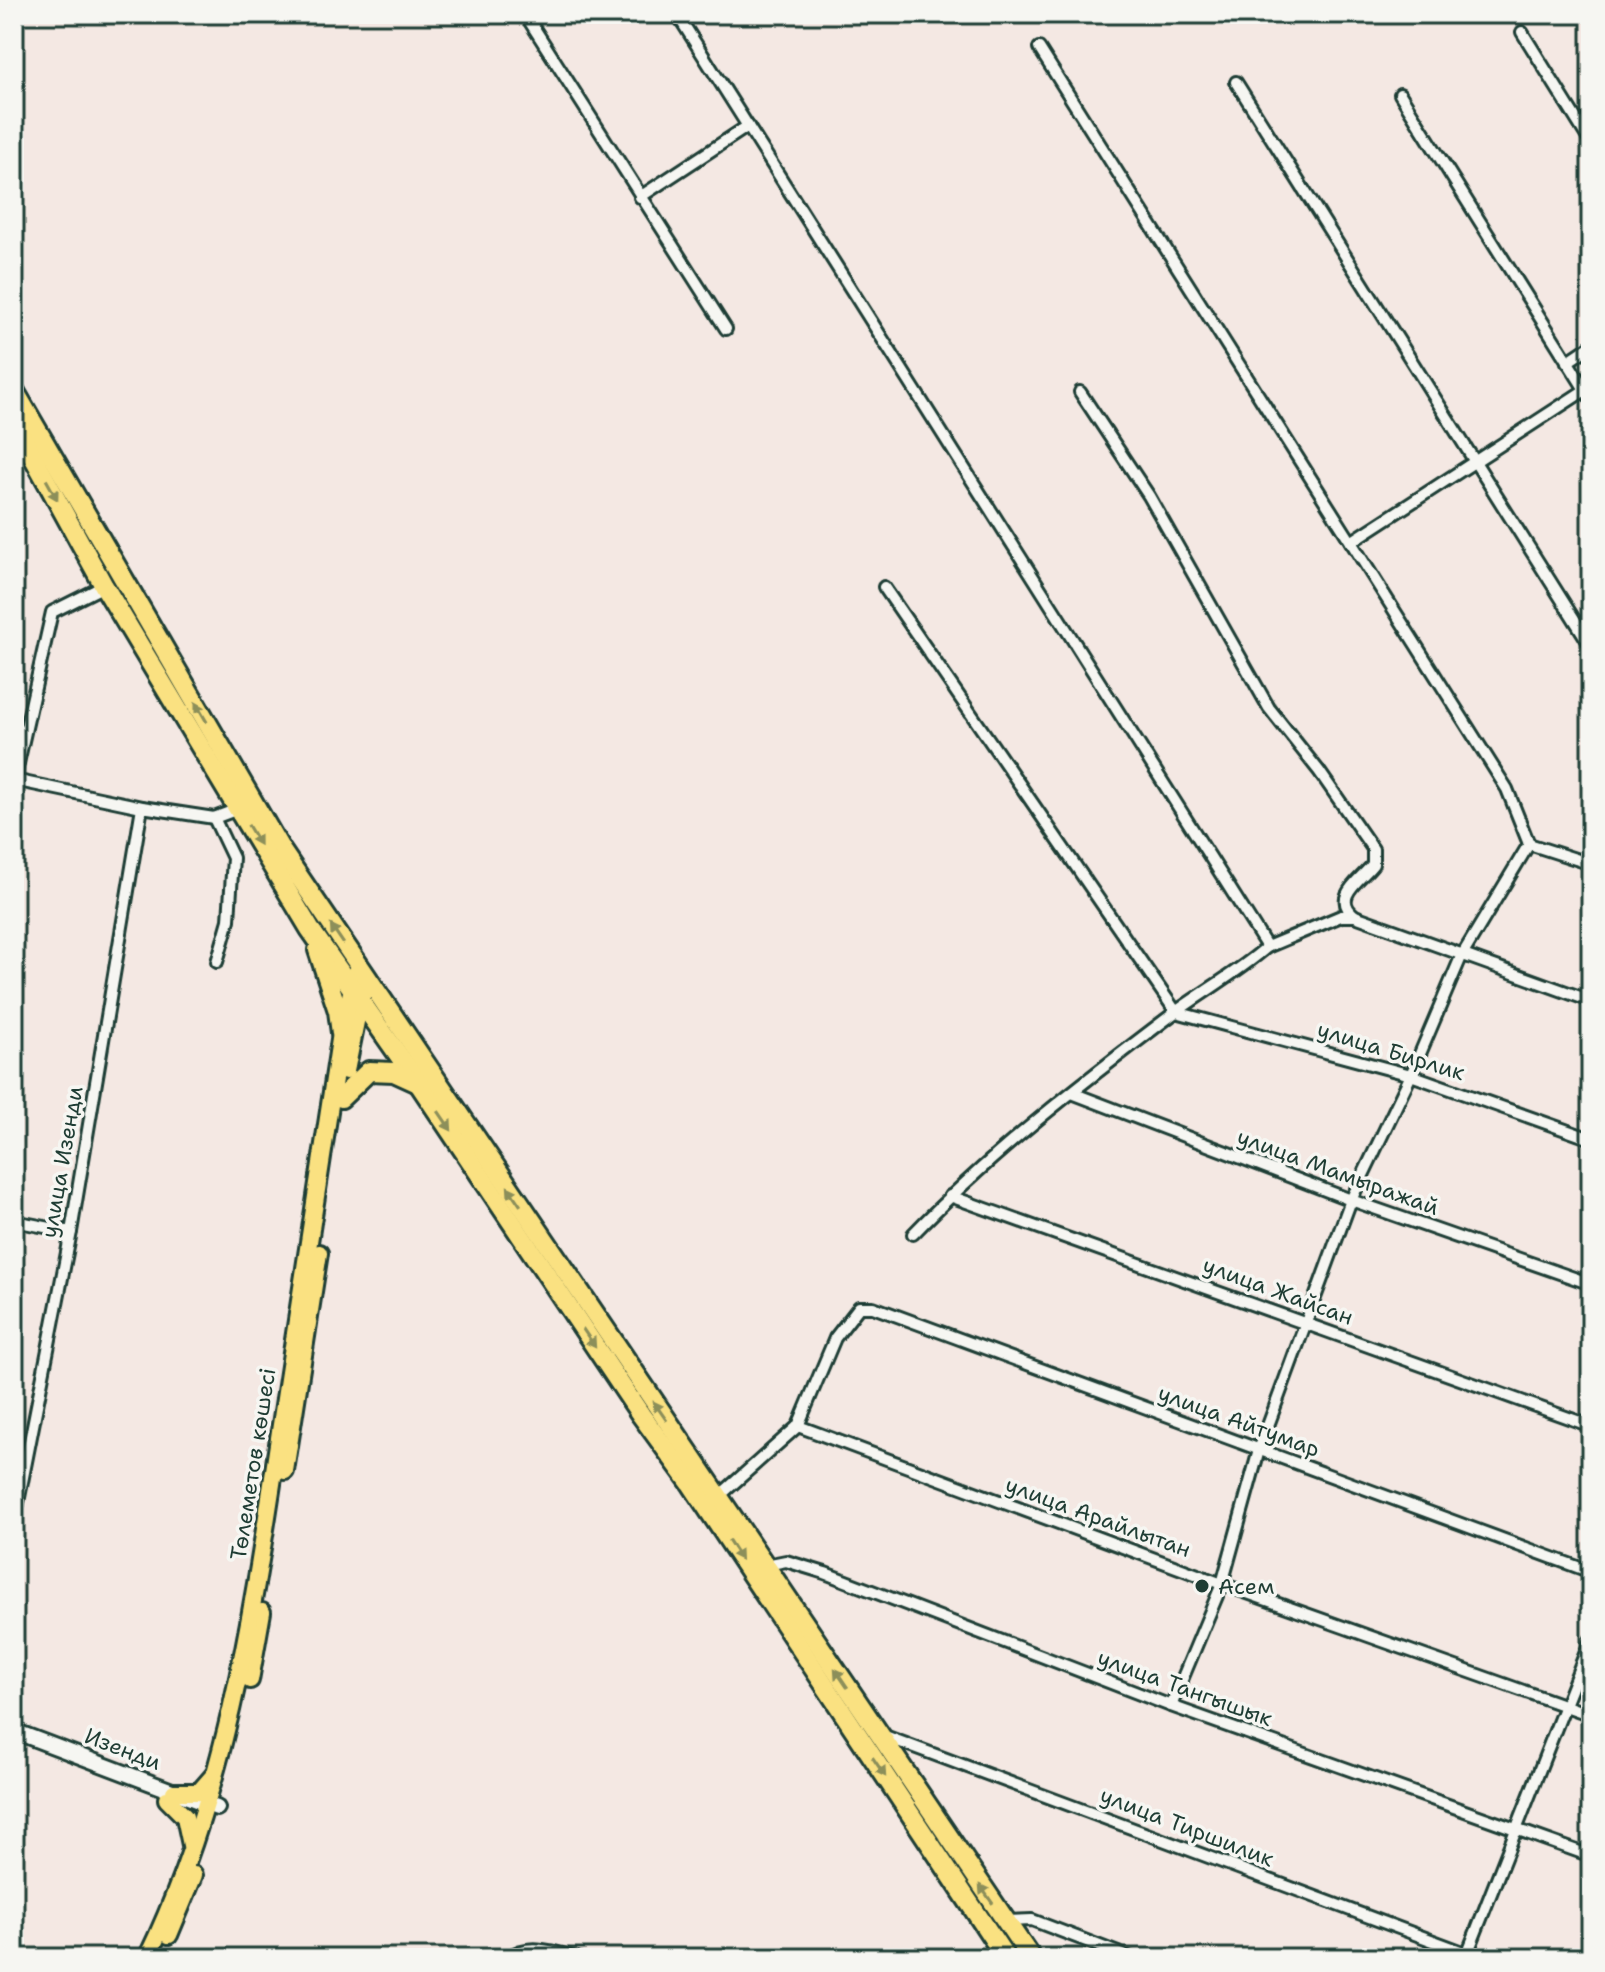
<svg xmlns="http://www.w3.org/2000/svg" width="1605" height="1972" font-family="'Shantell Sans',sans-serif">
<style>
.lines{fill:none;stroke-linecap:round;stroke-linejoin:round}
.street-casing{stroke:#1f3d34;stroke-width:16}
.secondary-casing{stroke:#1f3d34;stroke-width:20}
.primary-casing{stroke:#1f3d34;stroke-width:22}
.highway-casing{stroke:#1f3d34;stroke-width:24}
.street{stroke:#f6f6f2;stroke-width:10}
.secondary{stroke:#f6f6f2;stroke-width:14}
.primary{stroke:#fae181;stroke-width:16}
.highway{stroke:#fae181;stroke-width:18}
.oneway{fill:#8c8f5a}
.poi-dot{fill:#1f3d34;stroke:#f6f6f2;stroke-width:3}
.labels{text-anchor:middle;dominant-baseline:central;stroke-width:7;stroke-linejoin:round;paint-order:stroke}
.street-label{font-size:22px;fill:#1f3d34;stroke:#f6f6f2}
.poi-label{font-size:22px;fill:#1f3d34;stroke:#f6f6f2;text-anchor:start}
</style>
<rect width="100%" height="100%" fill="#f4e8e3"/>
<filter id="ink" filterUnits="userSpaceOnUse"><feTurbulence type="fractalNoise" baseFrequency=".0125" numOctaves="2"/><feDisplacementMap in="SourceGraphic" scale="16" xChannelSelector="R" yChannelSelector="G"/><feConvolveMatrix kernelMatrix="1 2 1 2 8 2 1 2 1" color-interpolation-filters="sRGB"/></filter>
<g filter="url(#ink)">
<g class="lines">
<defs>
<g id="street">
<polyline points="525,14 726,329"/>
<polyline points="677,14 1267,947 1341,916 1355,916 1591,1001"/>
<polyline points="1522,32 1591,143"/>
<polyline points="1039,48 1507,789 1529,844"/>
<polyline points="1236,82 1591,646"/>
<polyline points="1400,94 1591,399"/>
<polyline points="640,197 748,126"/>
<polyline points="1567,362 1591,346"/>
<path d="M1080,392L1149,496L1269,708L1319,771L1373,849V864C1362,879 1330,897 1355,916"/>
<polyline points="1351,542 1585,390"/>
<polyline points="884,587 1176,1012 1411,1075 1591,1139"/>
<polyline points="14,780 142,807 214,818 238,809"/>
<polyline points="14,781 52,612 104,586"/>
<polyline points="214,818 233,858 229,920 217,962"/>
<polyline points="1529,844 1591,864"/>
<polyline points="1072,1093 1351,1200 1591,1284"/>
<polyline points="950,1196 1591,1426"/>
<polyline points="14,1221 71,1232"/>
<path d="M913,1234C991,1153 1083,1082 1173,1014C1204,991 1237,973 1267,947"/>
<polyline points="798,1426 835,1338 859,1307 873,1307 1591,1572"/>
<polyline points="716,1499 798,1426 1222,1584 1591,1715"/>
<polyline points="14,1523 71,1232 142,807"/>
<polyline points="766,1565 786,1561 825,1573 1171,1706 1591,1856"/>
<polyline points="1171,1706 1222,1584 1259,1450 1351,1200 1411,1075 1461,957 1529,844"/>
<polyline points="882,1735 1479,1958"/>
<polyline points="1006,1921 1032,1920 1131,1958"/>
<polyline points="1466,1957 1591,1639"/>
<path d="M508,1958C528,1942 555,1952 577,1958"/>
</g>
<polyline id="secondary" points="14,1731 217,1808"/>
<g id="primary">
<polyline points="346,1071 362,992"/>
<polyline points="285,1471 319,1253"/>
<polyline points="250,1680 262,1612"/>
<polyline points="174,1792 199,1792 213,1776"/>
<polyline points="167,1799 185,1817 191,1845"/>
<polyline points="169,1935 194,1875"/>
<path d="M147,1958C224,1798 251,1624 277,1451C299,1311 320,1172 341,1033L358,965"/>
</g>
<g id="highway">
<polyline points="14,390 281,850 1031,1958"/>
<polyline points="14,422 104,586 310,929 419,1084 641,1415 692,1485 1006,1958"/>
<polyline points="318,950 338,1011 341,1033"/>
<polyline points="341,1098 369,1071 394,1072 416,1082"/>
</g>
</defs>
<use href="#street" class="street-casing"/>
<use href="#secondary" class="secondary-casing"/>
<use href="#primary" class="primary-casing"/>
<use href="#highway" class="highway-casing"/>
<use href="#street" class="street"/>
<use href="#secondary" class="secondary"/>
<use href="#primary" class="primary"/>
<use href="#highway" class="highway"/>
</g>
<defs><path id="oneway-solid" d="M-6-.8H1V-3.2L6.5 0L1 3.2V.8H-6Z" transform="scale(2)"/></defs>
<g class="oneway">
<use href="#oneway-solid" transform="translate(52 490) rotate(61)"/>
<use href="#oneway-solid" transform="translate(201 712) rotate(-120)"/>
<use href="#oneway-solid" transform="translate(254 835) rotate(59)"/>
<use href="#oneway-solid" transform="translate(337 934) rotate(-124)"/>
<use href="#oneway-solid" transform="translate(445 1121) rotate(56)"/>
<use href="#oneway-solid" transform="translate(514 1196) rotate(-124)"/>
<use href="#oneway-solid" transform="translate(589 1338) rotate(56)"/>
<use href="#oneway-solid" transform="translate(660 1411) rotate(-125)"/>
<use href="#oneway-solid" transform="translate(735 1550) rotate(57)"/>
<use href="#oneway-solid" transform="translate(841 1678) rotate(-124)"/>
<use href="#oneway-solid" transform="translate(879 1767) rotate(56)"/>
<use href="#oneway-solid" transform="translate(986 1894) rotate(-125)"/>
</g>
</g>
<circle class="poi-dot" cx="1202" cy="1586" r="8"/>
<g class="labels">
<g class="street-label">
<text transform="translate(1391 1051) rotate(17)">улица Бирлик</text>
<text transform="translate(62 1162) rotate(-80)">улица Изенди</text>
<text transform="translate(1338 1172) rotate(20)">улица Мамыражай</text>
<text transform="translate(1278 1291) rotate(20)">улица Жайсан</text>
<text transform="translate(1239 1421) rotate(20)">улица Айтумар</text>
<text transform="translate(253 1464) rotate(-81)">Төлеметов көшесі</text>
<text transform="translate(1098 1517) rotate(20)">улица Арайлытан</text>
<text transform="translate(1185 1688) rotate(20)">улица Тангышык</text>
<text transform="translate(123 1749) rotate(21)">Изенди</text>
<text transform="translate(1187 1827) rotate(21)">улица Тиршилик</text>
</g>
<g class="poi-label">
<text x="1218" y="1586">Асем</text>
</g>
</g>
<rect width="1605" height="1972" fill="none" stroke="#f6f6f2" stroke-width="48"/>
<rect x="24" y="24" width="1557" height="1924" fill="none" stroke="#1f3d34" stroke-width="3" filter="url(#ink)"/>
</svg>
